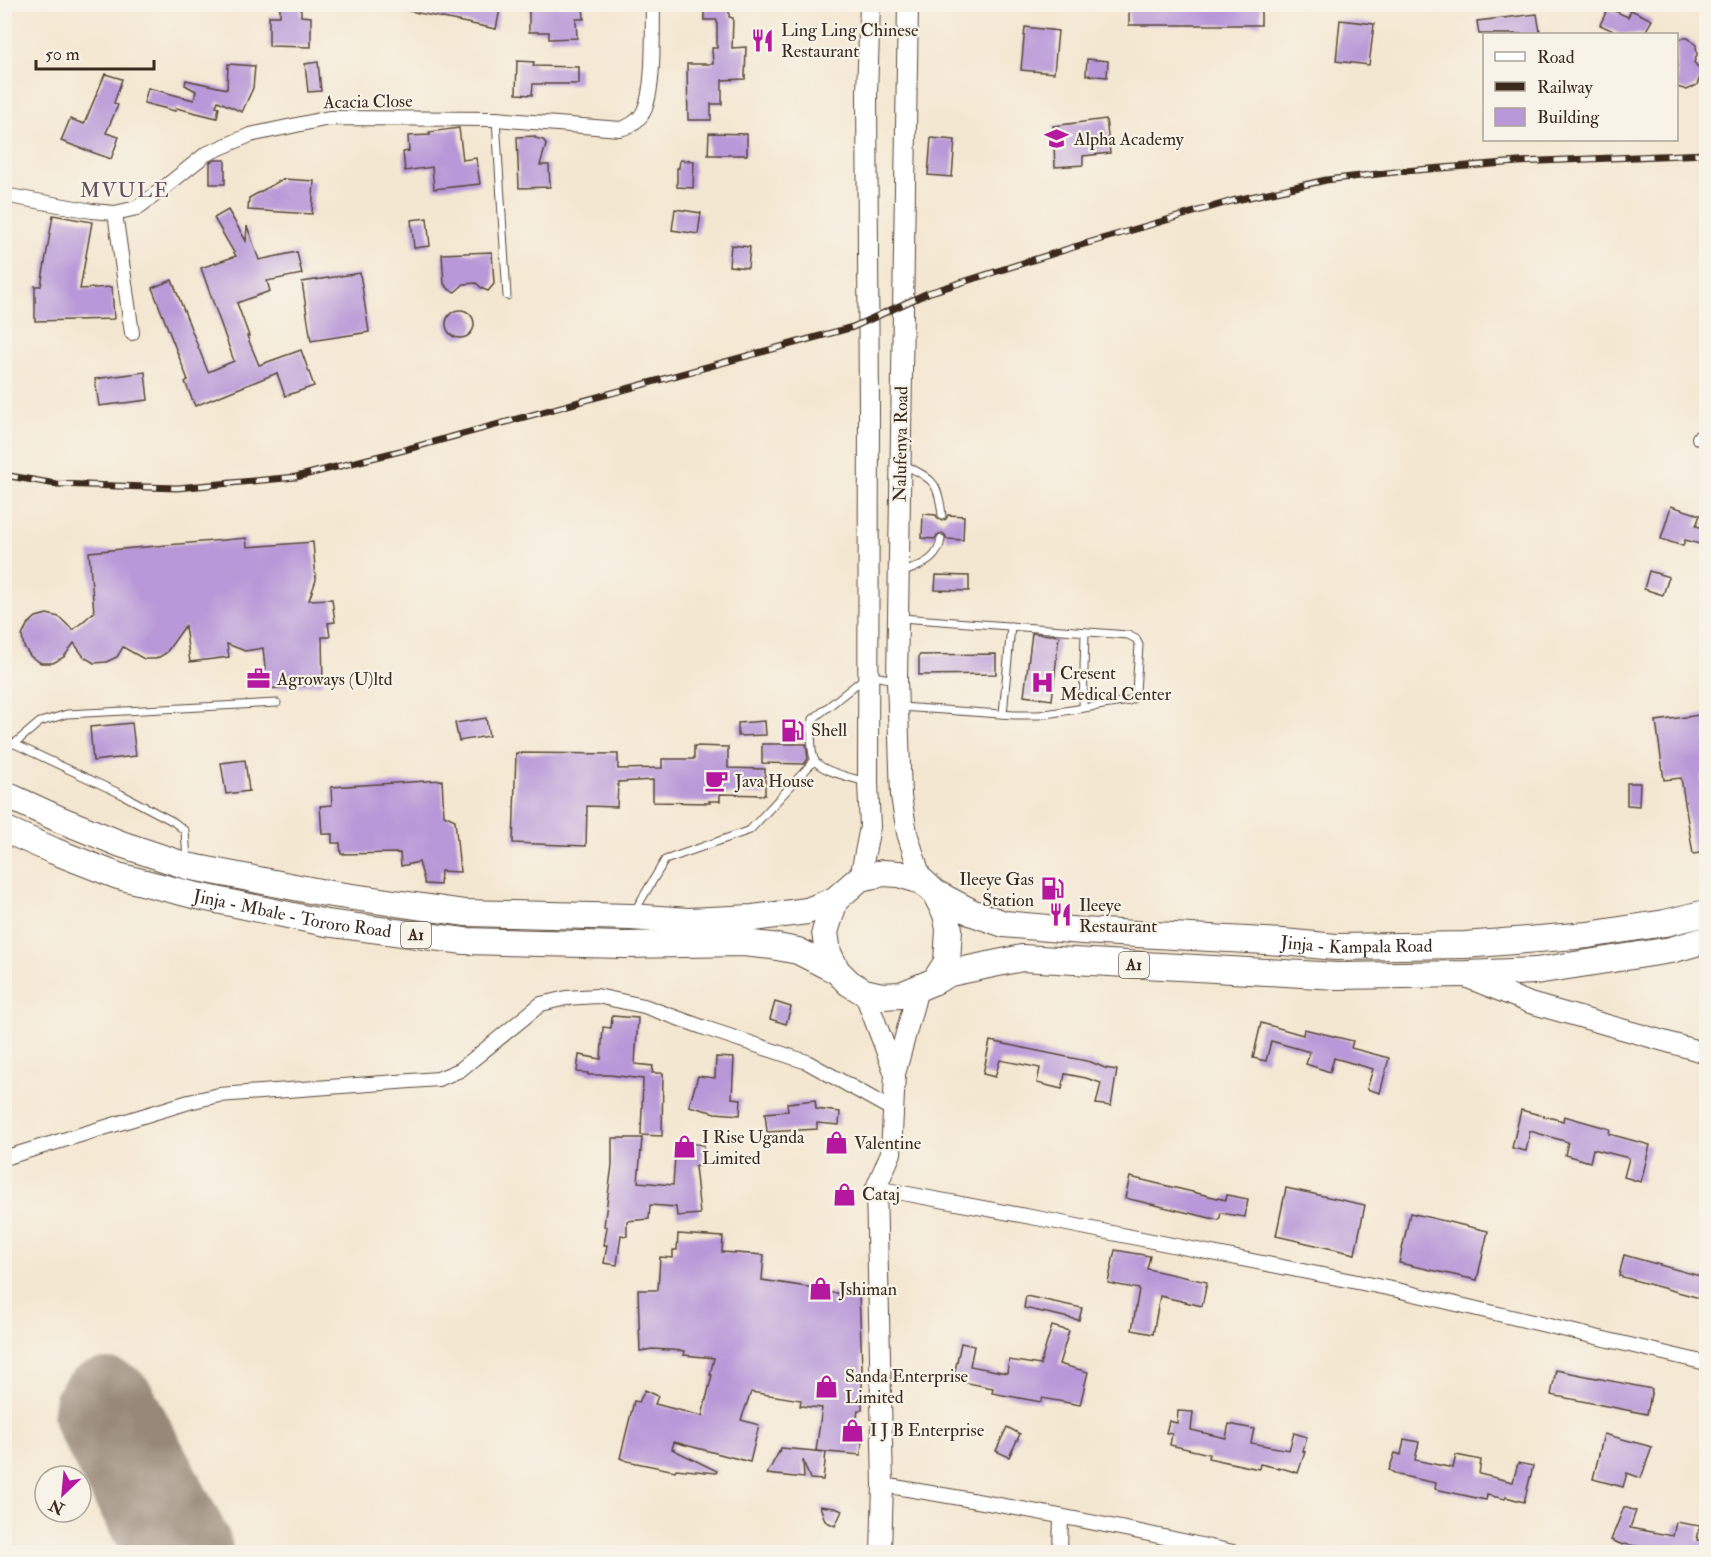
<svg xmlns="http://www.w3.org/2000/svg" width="1711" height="1557" font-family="'IM FELL Double Pica',serif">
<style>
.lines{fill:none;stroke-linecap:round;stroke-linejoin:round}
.runway{stroke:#988878;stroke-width:106}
.building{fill:#b898d8}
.lane-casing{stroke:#574639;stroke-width:9}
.street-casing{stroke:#574639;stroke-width:16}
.secondary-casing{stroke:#574639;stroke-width:22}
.highway-casing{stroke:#574639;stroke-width:28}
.lane{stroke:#fff;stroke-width:7}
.street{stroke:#fff;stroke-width:14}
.secondary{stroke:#fff;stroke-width:20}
.highway{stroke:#fff;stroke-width:26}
.rail-casing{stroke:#3b2a1e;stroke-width:7}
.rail{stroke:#f7f3e8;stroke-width:4.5;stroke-dasharray:14;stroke-linecap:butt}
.labels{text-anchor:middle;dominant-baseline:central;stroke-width:4.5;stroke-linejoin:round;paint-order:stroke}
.shield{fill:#f7f3e8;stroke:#73665b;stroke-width:1.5}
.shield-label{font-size:16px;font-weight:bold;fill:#3b2a1e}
.poi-label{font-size:18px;fill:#3b2a1e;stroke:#f7f3e8;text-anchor:start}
.street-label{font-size:18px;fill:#3b2a1e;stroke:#f7f3e8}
.quarter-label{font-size:21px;letter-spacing:1.5px;fill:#67505f;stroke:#f7f3e8}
</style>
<rect width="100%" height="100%" fill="#f7f3e8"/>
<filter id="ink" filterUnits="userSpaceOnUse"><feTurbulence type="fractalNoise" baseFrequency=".0167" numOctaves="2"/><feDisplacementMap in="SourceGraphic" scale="12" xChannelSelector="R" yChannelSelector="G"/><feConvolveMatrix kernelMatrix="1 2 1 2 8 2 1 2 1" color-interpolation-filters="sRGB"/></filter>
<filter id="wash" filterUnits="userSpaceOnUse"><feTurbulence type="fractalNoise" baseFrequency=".008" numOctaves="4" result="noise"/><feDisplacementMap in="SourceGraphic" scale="24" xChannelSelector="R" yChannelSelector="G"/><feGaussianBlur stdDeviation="1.35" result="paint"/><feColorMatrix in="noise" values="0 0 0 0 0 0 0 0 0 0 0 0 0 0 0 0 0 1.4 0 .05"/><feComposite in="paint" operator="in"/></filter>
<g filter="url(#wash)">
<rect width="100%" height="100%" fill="#f4e7d1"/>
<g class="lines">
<polyline class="runway" points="106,1412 180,1552"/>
</g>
<g id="blocks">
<g class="building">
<polygon points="280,4 301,4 301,16 311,17 311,47 269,46 269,16 280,16"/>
<polygon points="405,4 501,4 496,29 404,10"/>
<polygon points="529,4 583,4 584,19 576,19 577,38 549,39 549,32 529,32"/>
<polygon points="704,4 729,4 729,17 733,18 732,48 746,47 745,79 722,80 722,104 711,104 711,120 688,120 687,64 713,64 712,48 717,48 717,20 704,20"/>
<polygon points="1129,4 1261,5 1261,25 1129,25"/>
<polygon points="1608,8 1628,17 1631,10 1652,20 1644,34 1620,34 1600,25"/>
<polygon points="1537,14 1540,32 1538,33 1538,34 1479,34 1477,21"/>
<polygon points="1340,20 1374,24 1369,65 1336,61"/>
<polygon points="1025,27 1058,31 1054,73 1021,70"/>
<polygon points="1683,38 1688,38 1696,45 1697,55 1694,62 1699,69 1701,74 1697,85 1687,90 1677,87 1677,40"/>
<polygon points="1087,59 1108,61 1107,77 1086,75"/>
<polygon points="517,61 534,62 533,66 579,67 579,84 533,84 532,95 516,94"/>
<polygon points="318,62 321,91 308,92 305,64"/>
<polygon points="228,64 255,66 253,88 242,112 218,101 216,106 219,107 217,118 176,108 175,111 144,103 148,88 194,100 196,91 185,85 186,80 227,89"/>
<polygon points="105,74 122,79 114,103 118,105 106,133 119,137 111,159 61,141 70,119 84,124"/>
<polygon points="1106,119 1110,153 1083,156 1083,165 1055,167 1053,126"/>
<polygon points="459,128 463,160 476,158 480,184 434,189 432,167 405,171 403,152 409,151 408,136 430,135 429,132"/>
<polygon points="709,133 747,134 747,155 708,155"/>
<polygon points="535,136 535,138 543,140 545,142 546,145 540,165 549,165 550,187 519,188 517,137"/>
<polygon points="931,138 955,140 952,177 928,175"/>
<polygon points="215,160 225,160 225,184 210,184 210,162"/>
<polygon points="680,160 694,161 693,188 677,187 677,168 679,168"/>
<polygon points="283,179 314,181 312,214 248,210 249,198"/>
<polygon points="675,209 701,213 698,234 672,230"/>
<polygon points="228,210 246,241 247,226 259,260 297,252 302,274 267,281 270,291 237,303 249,336 247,336 259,365 301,350 314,386 285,396 277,373 195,406 185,382 188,380 152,288 172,280 208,372 234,361 201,268 236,256 214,218"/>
<polygon points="53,215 92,222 80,289 112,287 114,319 35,321 35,286 41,286"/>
<polygon points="427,218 430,246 414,248 411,220"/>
<polygon points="731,245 750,247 748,268 729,266"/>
<polygon points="492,252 494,284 488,291 483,289 476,283 464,284 455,292 450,290 444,284 442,254"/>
<polygon points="360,273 369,332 311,341 302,282"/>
<circle cx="460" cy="324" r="14"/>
<polygon points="145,372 148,400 99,406 95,379"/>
<polygon points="1671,506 1700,515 1696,526 1707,529 1707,546 1685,540 1683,546 1661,539"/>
<polygon points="923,514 936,515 938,519 942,521 946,519 948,515 964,516 963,540 947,539 945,535 942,533 937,535 935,539 922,538"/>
<polygon points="246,538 247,547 313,542 316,580 309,600 332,599 335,622 328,623 330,637 322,637 323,684 267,689 263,648 245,651 227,644 229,657 190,662 185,626 166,653 156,659 144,659 123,647 117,657 106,662 94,663 84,657 74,643 64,657 53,663 41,663 31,657 24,647 22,636 27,625 36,617 47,614 59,617 73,630 94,612 89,552"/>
<polygon points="1649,571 1669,577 1663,595 1644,589"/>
<polygon points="936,575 969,576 969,591 935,590"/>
<polygon points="1032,633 1059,636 1052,700 1024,696"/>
<polygon points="996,654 996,674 919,675 919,655"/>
<polygon points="1707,714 1707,774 1701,775 1707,811 1707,852 1693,854 1681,778 1664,780 1656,721"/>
<polygon points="486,718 489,736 459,741 455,723"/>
<polygon points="765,721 766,735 738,736 738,723"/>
<polygon points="132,723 136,756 93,761 90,727"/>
<polygon points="762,744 806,744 808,759 804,764 762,763"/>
<polygon points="694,746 728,747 728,768 765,769 765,795 720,794 720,801 709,801 710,803 653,802 653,780 618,782 617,807 587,806 586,846 513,843 516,753 618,754 618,769 662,768 662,759 694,759"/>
<polygon points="245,760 249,791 226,794 221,763"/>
<polygon points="442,780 444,815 455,820 460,872 441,871 440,885 425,884 419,862 401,866 400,853 341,854 340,843 332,843 332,834 322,834 320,806 332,805 331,787"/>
<polygon points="1627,783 1640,783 1639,806 1627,805"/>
<polygon points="775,1002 791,1007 786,1024 770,1019"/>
<polygon points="612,1016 638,1018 635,1064 653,1066 652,1073 663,1073 662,1136 641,1135 643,1079 610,1075 588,1075 588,1073 577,1072 579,1055 601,1059 603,1027 611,1028"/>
<polygon points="1261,1023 1303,1035 1304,1029 1353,1041 1351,1048 1389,1058 1380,1093 1367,1089 1373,1069 1334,1058 1330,1072 1306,1064 1310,1052 1271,1041 1266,1061 1253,1058"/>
<polygon points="990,1041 1091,1062 1105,1068 1117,1070 1111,1106 1096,1104 1101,1083 1086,1078 1065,1074 1062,1089 1037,1083 1040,1068 1000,1060 995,1077 983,1074"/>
<polygon points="716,1057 734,1058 732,1098 741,1099 740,1115 715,1113 689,1106 698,1076 715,1078"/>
<polygon points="815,1100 816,1109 840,1112 839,1125 817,1123 817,1129 767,1132 765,1113 788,1111 787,1103"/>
<polygon points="1521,1110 1563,1121 1564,1116 1610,1129 1609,1134 1650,1145 1641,1182 1624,1177 1629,1158 1593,1149 1590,1162 1565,1155 1568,1142 1530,1131 1526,1151 1512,1148"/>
<polygon points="612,1138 642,1138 638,1182 673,1185 676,1142 704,1145 701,1166 695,1166 700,1214 677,1216 676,1207 650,1205 649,1219 627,1221 627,1236 621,1235 617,1265 604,1263 607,1245 604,1245 607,1227 604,1226 612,1165"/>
<polygon points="1130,1177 1226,1200 1227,1195 1248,1199 1245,1217 1221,1213 1219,1220 1125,1198"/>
<polygon points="1286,1188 1365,1205 1355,1254 1276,1236"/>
<polygon points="1410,1213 1488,1231 1477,1280 1399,1263"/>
<polygon points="678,1234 723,1237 722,1252 764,1255 762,1280 814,1288 814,1293 839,1293 839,1295 859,1294 862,1367 862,1410 858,1410 854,1441 862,1442 861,1455 816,1451 822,1408 800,1406 801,1400 751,1392 741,1420 759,1425 750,1462 674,1442 672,1449 717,1471 716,1473 676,1469 675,1471 627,1461 620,1458 634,1401 639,1402 645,1390 658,1396 655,1404 702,1416 712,1375 710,1375 714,1358 684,1355 685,1351 652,1349 640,1351 638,1290 658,1290 660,1257 673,1258 673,1250 677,1250"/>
<polygon points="1115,1250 1150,1256 1147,1269 1207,1282 1202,1306 1160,1296 1153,1334 1132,1330 1139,1289 1108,1283"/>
<polygon points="1624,1255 1707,1278 1707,1300 1619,1276"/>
<polygon points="1026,1296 1082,1308 1079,1320 1024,1308"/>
<polygon points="1052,1326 1069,1331 1059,1364 1088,1372 1080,1405 1042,1398 1041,1402 992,1393 993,1388 953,1380 961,1343 974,1346 970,1366 1007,1373 1009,1360 1040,1365"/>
<polygon points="1556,1370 1652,1389 1647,1414 1551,1395"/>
<polygon points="1178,1411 1193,1412 1191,1430 1226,1438 1229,1424 1254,1429 1251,1443 1289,1450 1294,1433 1307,1437 1303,1451 1305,1452 1298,1473 1278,1467 1278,1468 1260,1464 1259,1469 1208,1458 1209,1454 1170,1445 1172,1434 1166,1433 1169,1421 1177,1423"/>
<polygon points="1007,1427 1020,1434 1009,1457 996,1451"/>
<polygon points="1604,1434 1652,1447 1641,1478 1627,1473 1623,1487 1593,1479"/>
<polygon points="1404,1439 1419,1442 1415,1460 1453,1468 1456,1455 1481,1460 1479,1474 1513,1482 1518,1463 1533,1466 1524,1502 1506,1497 1505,1499 1487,1495 1486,1500 1435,1489 1436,1483 1398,1475 1389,1470 1395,1453 1401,1455"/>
<polygon points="781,1448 826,1452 823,1480 810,1479 803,1460 804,1478 767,1474"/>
<polygon points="820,1506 835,1508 842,1511 835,1526 825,1521"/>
<polygon points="1624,1507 1636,1511 1630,1528 1673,1536 1676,1522 1700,1526 1697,1540 1707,1542 1707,1552 1653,1552 1653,1549 1624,1544 1623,1545 1611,1540"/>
</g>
</g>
</g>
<g filter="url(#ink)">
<use href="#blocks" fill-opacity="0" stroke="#574639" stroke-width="1.5"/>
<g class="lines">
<defs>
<g id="lane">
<polyline points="496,119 507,296"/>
<path d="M903,464C933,480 938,480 942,515"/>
<path d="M900,574C919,565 938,562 941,539"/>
<polyline points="901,618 1128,635 1136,639 1139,645 1136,691 1134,698 1129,701 1039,715 1014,715 901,707"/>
<polyline points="1083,708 1085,632"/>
<polyline points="1003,714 1011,626"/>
<polyline points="4,739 121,794 174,822 185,831 187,860"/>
<polyline points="14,744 40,722 67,714 277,703"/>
<path d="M866,782C853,778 824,772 816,762C810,755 811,729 813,719L868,675L895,680"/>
<polyline points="634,912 665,860 750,830 814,761"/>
</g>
<g id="street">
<path d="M4,195L92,211L115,213L137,208L160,191L206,154L250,135L329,118L496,119L620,129C628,127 635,123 640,117C656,99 652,30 653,4"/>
<polyline points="115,213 132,333"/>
<polyline points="1699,438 1706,437"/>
<polyline points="4,1158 189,1102 219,1095 438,1079 460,1070 541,1004 566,998 597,996 644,1006 705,1028 807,1062 893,1110"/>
<polyline points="876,1188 1042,1219 1397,1290 1706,1363"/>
<path d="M883,1485C1000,1504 1117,1526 1233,1552"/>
<polyline points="1060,1552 1061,1517"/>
</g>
<g id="secondary">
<polyline points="908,4 897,680 901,796 907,833 922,881"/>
<polyline points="860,878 870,827 868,783 869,410 867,93 870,4"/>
<polyline points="1463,976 1530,1003 1706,1053"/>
<polyline points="864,992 895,1074"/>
<polyline points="881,1552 883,1485 876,1188 891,1153 895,1074 918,989"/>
</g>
<g id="highway">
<polyline points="4,794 59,819 121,844 187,866 325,893 465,913 631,917 688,921 753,918 807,911 835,900"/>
<path id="s1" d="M4,829L54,851L118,876L193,895L326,923L464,941L623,945L743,943L772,946L798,951L837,971"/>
<path id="s2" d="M935,893L946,914L949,929L947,962L935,981L901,995L882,996L864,992L849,983L837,971L828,953L825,932L835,900L860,878L883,873L899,874L922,881L935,893L973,913L1004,924L1082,931L1283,942L1336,947L1465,945L1588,935L1665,923L1706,913"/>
<polyline points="935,981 950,973 1022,958 1337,976 1467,974 1536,971 1671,950 1706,940"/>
</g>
</defs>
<use href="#lane" class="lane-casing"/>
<use href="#street" class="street-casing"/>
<use href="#secondary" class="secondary-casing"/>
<use href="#highway" class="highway-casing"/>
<use href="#lane" class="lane"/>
<use href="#street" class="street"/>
<use href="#secondary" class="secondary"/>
<use href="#highway" class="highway"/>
<defs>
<polyline id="rail" points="4,475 56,484 177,488 296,477 404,450 853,327 928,293 1074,247 1232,201 1326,180 1404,171 1518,162 1706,154"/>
</defs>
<use href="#rail" class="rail-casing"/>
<use href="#rail" class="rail"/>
</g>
</g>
<defs>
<symbol id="restaurant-bare" viewBox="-9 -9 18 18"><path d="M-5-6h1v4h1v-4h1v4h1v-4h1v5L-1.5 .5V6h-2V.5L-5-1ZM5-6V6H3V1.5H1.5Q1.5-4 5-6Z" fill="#b5179e" stroke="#f7f3e8" stroke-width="2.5" paint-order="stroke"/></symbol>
<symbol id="school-bare" viewBox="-9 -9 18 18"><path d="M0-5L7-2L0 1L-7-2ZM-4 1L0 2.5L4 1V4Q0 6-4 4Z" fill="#b5179e" stroke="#f7f3e8" stroke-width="2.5" paint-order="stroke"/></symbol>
<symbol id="office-bare" viewBox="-9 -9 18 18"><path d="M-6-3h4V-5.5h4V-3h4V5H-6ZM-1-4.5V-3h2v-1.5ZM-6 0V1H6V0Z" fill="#b5179e" stroke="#f7f3e8" stroke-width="2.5" paint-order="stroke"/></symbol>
<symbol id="hospital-bare" viewBox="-9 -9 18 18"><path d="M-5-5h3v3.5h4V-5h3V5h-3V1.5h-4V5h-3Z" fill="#b5179e" stroke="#f7f3e8" stroke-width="2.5" paint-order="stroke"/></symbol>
<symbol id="fuel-bare" viewBox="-9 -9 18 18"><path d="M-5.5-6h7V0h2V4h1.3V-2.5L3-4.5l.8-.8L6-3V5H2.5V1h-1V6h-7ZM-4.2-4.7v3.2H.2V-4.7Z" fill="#b5179e" stroke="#f7f3e8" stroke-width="2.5" paint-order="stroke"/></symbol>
<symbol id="cafe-bare" viewBox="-9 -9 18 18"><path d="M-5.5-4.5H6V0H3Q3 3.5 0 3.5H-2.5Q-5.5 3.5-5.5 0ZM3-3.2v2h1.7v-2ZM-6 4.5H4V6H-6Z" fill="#b5179e" stroke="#f7f3e8" stroke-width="2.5" paint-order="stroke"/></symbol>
<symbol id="shop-bare" viewBox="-9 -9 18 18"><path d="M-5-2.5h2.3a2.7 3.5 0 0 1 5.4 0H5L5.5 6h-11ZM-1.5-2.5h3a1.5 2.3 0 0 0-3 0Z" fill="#b5179e" stroke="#f7f3e8" stroke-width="2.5" paint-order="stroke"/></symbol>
</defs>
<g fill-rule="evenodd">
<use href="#restaurant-bare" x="746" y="24" width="33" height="33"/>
<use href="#school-bare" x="1040" y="122" width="33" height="33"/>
<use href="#office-bare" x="242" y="662" width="33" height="33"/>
<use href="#hospital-bare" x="1026" y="666" width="33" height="33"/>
<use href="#fuel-bare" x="776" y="714" width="33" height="33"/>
<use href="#cafe-bare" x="700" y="764" width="33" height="33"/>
<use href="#fuel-bare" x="1036" y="872" width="33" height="33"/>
<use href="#restaurant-bare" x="1044" y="898" width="33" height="33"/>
<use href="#shop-bare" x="820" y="1126" width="33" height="33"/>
<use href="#shop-bare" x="668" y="1130" width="33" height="33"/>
<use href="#shop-bare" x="828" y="1178" width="33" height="33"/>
<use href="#shop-bare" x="804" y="1272" width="33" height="33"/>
<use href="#shop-bare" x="810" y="1370" width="33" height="33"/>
<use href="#shop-bare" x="836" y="1414" width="33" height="33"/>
</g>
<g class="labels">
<g class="shield">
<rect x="401" y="922" width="30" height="26" rx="4.5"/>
<rect x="1119" y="952" width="30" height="26" rx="4.5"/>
</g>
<g class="shield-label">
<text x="416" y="935">A1</text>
<text x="1134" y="965">A1</text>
</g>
<g class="poi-label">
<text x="781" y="30">Ling Ling Chinese<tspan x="781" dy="21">Restaurant</tspan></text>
<text x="1074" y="139">Alpha Academy</text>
<text x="1060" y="673">Cresent<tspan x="1060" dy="21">Medical Center</tspan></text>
<text x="277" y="679">Agroways (U)ltd</text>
<text x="811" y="730">Shell</text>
<text x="735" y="781">Java House</text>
<text x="1034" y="879" text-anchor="end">Ileeye Gas<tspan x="1034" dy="21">Station</tspan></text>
<text x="1079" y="905">Ileeye<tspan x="1079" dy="21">Restaurant</tspan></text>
<text x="702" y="1137">I Rise Uganda<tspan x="702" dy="21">Limited</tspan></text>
<text x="854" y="1143">Valentine</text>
<text x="862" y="1194">Cataj</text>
<text x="839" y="1289">Jshiman</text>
<text x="845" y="1376">Sanda Enterprise<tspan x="845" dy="21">Limited</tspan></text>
<text x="870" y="1430">I J B Enterprise</text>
</g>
<g class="street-label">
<text transform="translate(368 102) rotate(-1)">Acacia Close</text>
<text transform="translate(901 444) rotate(-89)">Nalufenya Road</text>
<text stroke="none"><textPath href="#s1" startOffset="302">Jinja - Mbale - Tororo Road</textPath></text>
<text stroke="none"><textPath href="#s2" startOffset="822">Jinja - Kampala Road</textPath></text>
</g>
<g class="quarter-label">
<text x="125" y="190">MVULE</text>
</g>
</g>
<rect width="1711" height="1557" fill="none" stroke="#f7f3e8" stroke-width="24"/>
<rect x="1483" y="33" width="195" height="108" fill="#f7f3e8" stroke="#aca397" stroke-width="1.5"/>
<rect x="1495" y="52" width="30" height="9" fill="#ffffff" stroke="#aca397" stroke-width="1.5"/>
<text x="1537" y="63" font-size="18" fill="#3b2a1e">Road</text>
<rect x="1495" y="82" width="30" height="9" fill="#3b2a1e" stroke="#aca397" stroke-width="1.5"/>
<text x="1537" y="93" font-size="18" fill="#3b2a1e">Railway</text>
<rect x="1495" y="108" width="30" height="18" fill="#b898d8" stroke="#aca397" stroke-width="1.5"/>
<text x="1537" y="123" font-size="18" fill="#3b2a1e">Building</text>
<g transform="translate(63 1494) rotate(206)"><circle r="28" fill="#f7f3e8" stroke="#aca397" stroke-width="1.5"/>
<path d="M0-4.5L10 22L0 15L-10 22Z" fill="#b5179e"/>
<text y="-9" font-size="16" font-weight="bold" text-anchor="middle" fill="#3b2a1e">N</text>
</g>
<path d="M36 60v9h118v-9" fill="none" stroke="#3b2a1e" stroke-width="3"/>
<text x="45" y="60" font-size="18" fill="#3b2a1e" stroke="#f7f3e8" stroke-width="4.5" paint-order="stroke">50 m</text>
</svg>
